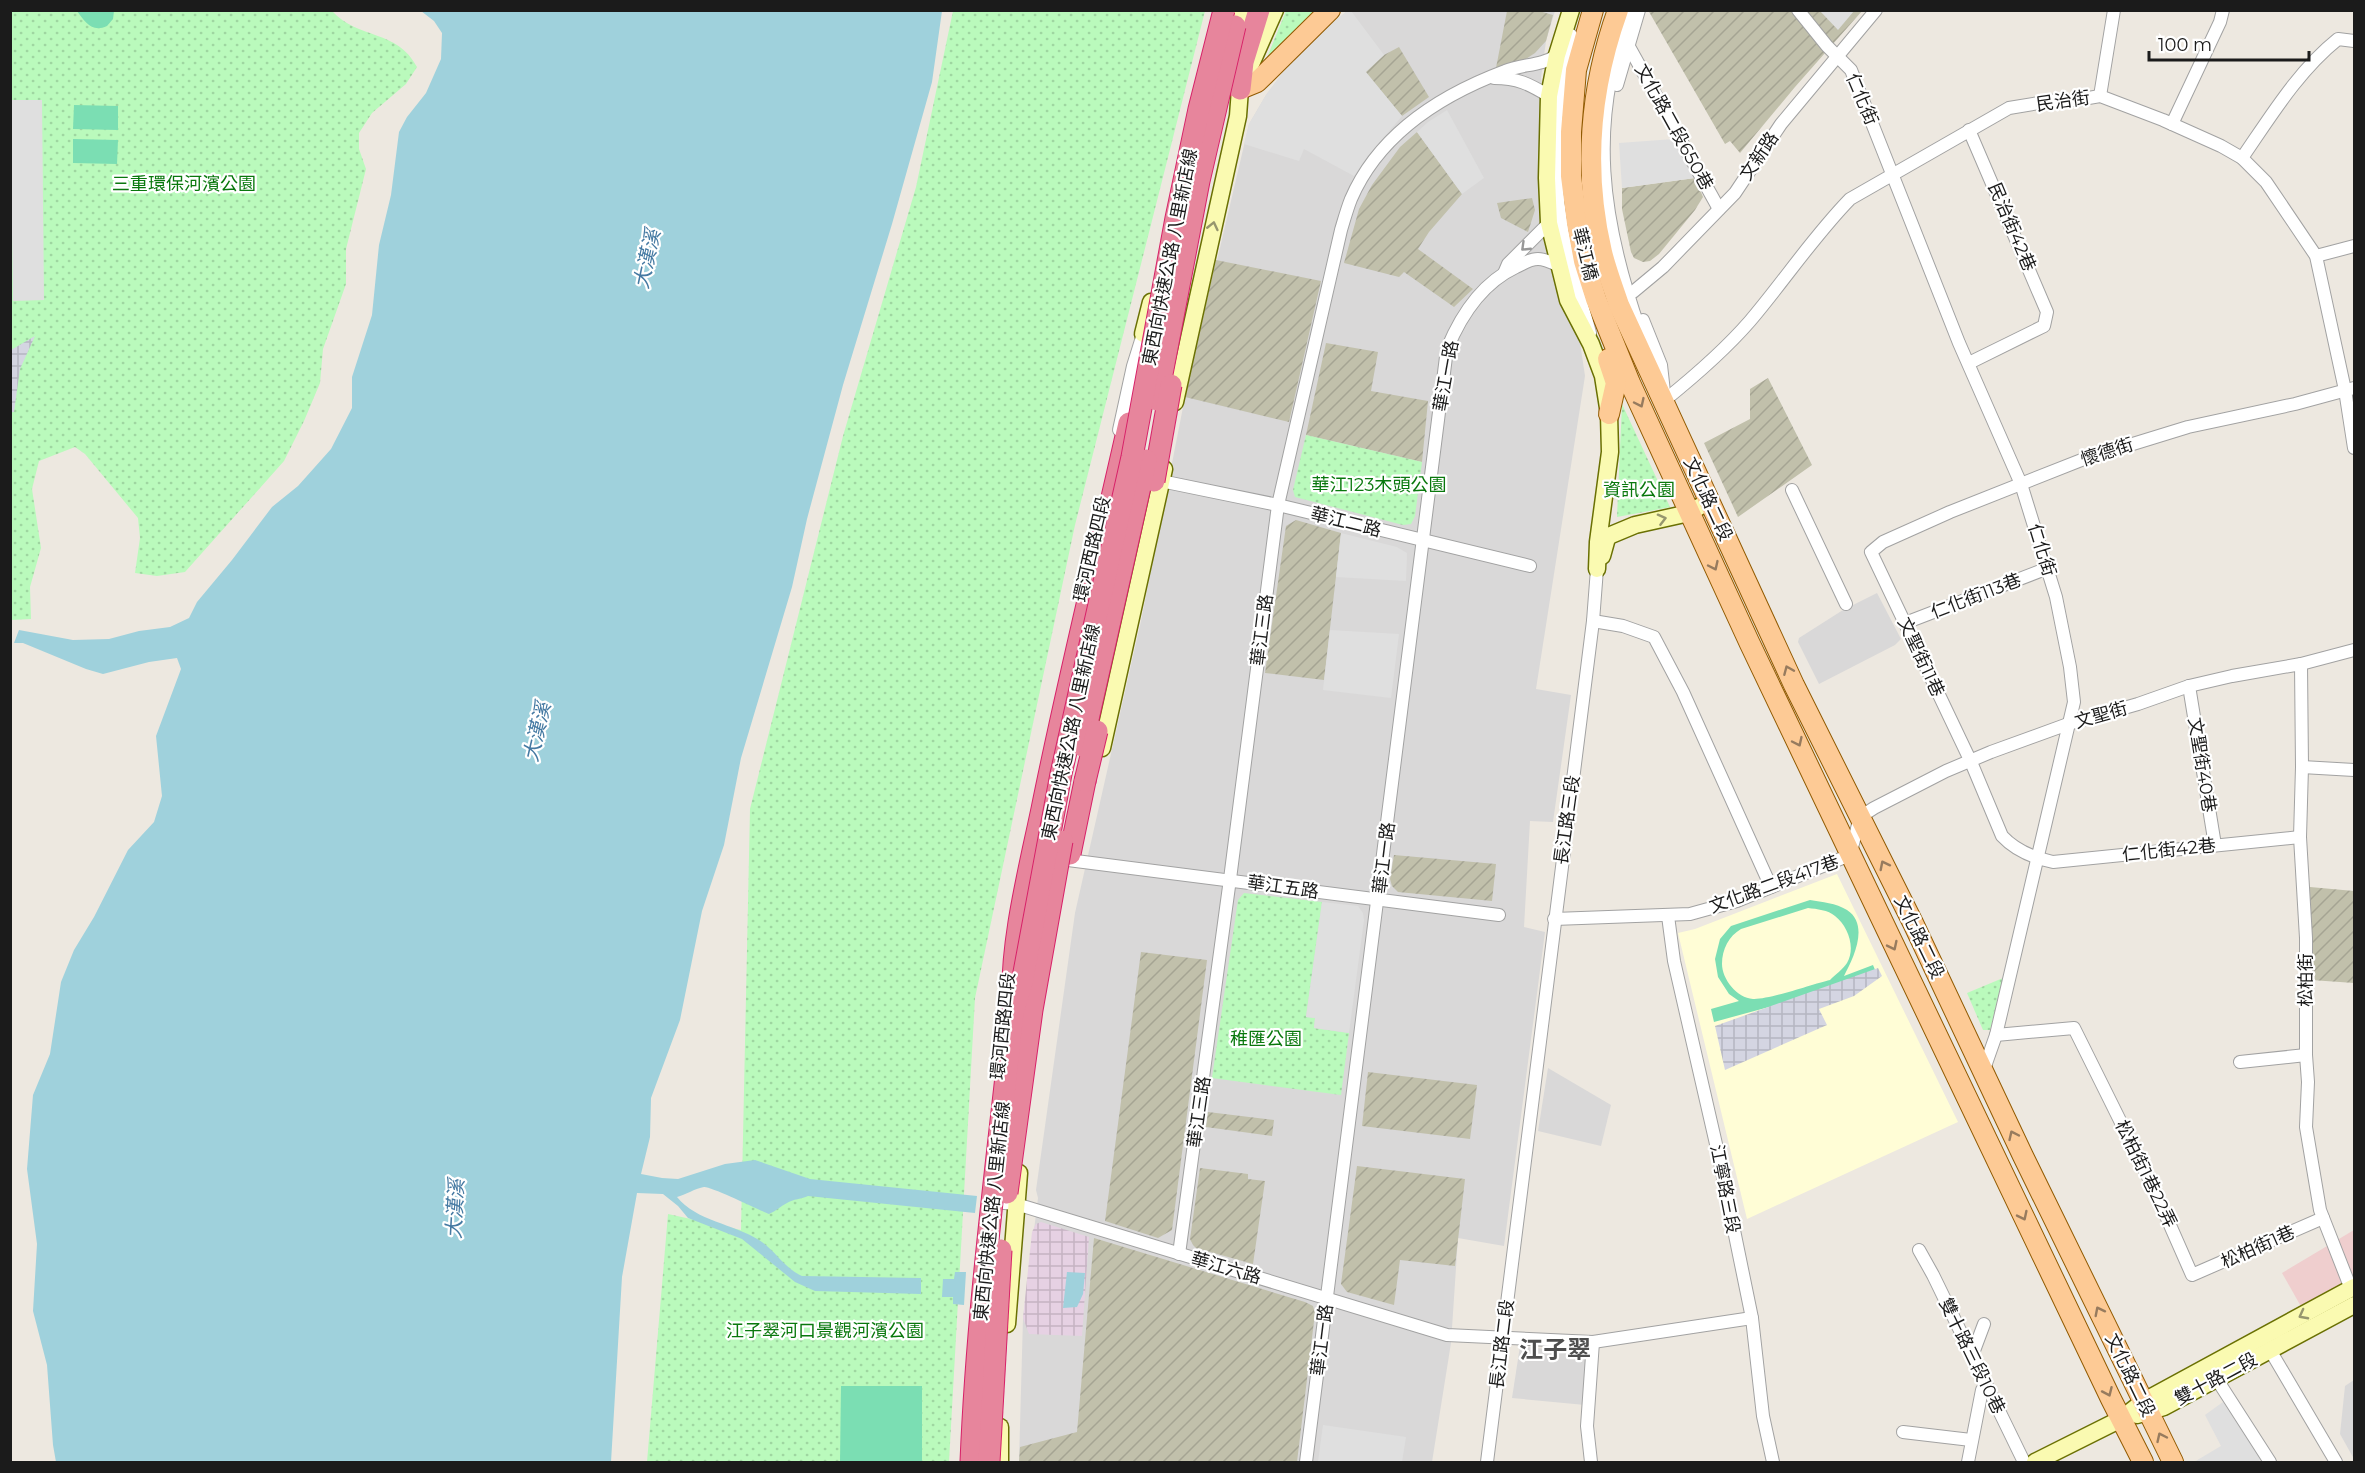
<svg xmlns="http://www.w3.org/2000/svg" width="2365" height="1473" font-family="Montserrat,'Noto Sans TC',sans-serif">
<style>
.residential{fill:#d9d8d8}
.commercial{fill:#efcece}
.industrial{fill:url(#industrial-grid)}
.education{fill:#fffdd6}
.construction{fill:url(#construction-furrows)}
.park{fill:url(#park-dots)}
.pitch{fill:#7bdeb3;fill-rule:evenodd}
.parking{fill:#dfdfdf}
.plaza{fill:url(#plaza-grid)}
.water{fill:#9fd1dc}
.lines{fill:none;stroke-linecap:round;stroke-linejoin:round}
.street-casing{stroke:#a2a2a2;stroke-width:14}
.secondary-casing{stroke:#6a7003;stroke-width:19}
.primary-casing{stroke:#915a00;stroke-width:22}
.highway-casing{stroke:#d72168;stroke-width:23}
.street{stroke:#fff;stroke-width:12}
.secondary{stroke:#fafab1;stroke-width:16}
.primary{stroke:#fdca95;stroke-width:20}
.highway{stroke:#e7859c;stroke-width:21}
.highway-bridge-casing{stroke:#d72168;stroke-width:23;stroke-linecap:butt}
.highway-bridge{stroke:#e7859c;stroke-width:21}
.oneway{stroke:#96966e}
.oneway2{stroke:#989898}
.oneway3{stroke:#977b5e}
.labels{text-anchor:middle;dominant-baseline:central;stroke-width:4.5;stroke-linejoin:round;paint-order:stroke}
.street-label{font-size:18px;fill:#1b1b1b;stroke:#fff}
.park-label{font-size:18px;fill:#09780d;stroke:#fff}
.water-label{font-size:20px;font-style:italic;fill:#4479a2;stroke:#fff}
.district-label{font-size:24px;font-weight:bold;fill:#4e4e4e;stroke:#fff}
</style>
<defs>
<pattern id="industrial-grid" width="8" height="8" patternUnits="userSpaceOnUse" patternTransform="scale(1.5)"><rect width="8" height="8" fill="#e6d1e3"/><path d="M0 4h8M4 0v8" fill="none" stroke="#c5b3c2"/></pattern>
<pattern id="construction-furrows" width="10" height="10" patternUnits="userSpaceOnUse" patternTransform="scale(1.5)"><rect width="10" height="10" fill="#c1c0ab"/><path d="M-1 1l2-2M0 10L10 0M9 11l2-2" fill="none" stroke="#a5a493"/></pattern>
<pattern id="park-dots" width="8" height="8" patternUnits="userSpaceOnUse" patternTransform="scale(1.5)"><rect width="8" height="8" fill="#bafabc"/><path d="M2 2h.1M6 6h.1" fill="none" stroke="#9fd6a1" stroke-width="1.8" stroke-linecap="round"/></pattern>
<pattern id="plaza-grid" width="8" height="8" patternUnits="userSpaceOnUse" patternTransform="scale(1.5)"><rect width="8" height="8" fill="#d4d5e2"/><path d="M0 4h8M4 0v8" fill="none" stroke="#b5b6c1"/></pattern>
</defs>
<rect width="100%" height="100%" fill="#ede8e0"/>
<g class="residential">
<polygon points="1347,11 1555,11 1546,41 1541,78 1585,376 1536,689 1571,695 1553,822 1530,821 1524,927 1545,932 1504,1246 1458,1238 1451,1343 1432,1462 1019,1462 1023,1318 1038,1198 1036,1190 1075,913 1141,621 1185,397 1249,124 1266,95 1287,67"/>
<polygon points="1877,593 1901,639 1895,645 1819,684 1798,642 1799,638 1843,610"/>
<polygon points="1548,1068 1611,1105 1601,1146 1538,1131"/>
<polygon points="1520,1346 1587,1354 1585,1405 1512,1398"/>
<polygon points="2354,1380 2354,1459 2340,1434 2345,1386"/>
</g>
<polygon class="commercial" points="2354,1230 2354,1282 2303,1310 2282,1273"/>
<polygon class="industrial" points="1041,1222 1089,1237 1082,1336 1029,1334 1023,1318 1032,1232 1036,1224"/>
<polygon class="education" points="1837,874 1958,1122 1747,1219 1678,933 1695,929"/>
<g class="construction">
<polygon points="1648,10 1862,11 1795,87 1740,153 1730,141 1725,144"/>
<polygon points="1507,11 1539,11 1553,15 1546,41 1535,53 1520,63 1496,68"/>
<polygon points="1399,47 1429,97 1402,116 1365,72 1384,55"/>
<polygon points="1417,132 1462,194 1429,232 1418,249 1473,289 1454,307 1404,272 1399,277 1344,263 1359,209 1372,185 1400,147"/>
<polygon points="1695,178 1703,197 1695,210 1659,254 1650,261 1643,262 1634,258 1631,252 1622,209 1622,188"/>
<polygon points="1532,198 1535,210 1528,232 1501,218 1497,203"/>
<polygon points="1216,260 1321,281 1289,422 1185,397"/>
<polygon points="1326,343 1378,352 1371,391 1428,401 1422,462 1306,435"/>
<polygon points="1768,378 1812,465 1738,517 1704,443 1750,419 1750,389"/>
<polygon points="1296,520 1341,533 1324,680 1265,673 1286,526"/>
<polygon points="1394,855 1496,864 1492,901 1398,892 1392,886 1390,879"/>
<polygon points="2310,887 2354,891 2354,983 2311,980"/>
<polygon points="1141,952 1207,960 1172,1230 1158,1238 1105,1221"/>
<polygon points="1368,1072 1477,1085 1470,1139 1362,1126"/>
<polygon points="1208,1112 1274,1120 1272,1136 1206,1127"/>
<polygon points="1357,1166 1465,1179 1455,1266 1400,1260 1394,1305 1347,1292 1341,1284"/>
<polygon points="1200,1168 1248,1174 1248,1179 1265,1181 1253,1264 1196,1248 1193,1245 1190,1239"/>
<polygon points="1094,1238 1305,1302 1313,1306 1315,1313 1297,1462 1019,1462 1020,1447 1077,1432"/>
</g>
<g class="park">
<path d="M10,11H332C359,40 397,29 417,67L406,84L372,113L359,133V149L366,169L346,249V284L323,349L320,383L304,421L284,461L185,572L157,576L135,573L140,538L138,518L85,454L75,447L39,461L32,489L41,548L30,587L31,619L11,620Z"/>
<polygon points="953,11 1205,11 1075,525 975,998 949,1462 647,1462 668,1214 741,1230 750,809 843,436 916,187"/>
<polygon points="1286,11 1318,11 1261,65 1268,55"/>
<polygon points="1622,404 1670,507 1671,507 1617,517"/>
<polygon points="1306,435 1422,462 1415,516 1411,524 1403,525 1295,497 1293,490"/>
<polygon points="1244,893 1322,902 1306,1017 1315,1018 1314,1028 1349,1033 1341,1095 1212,1078 1238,900"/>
<polygon points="2003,978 1990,1030 1983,1030 1967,993"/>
</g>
<g class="pitch">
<path d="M77,11H114L113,19L107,26C92,33 85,22 77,11Z"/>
<polygon points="74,105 118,106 118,130 73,129"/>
<polygon points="73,139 118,140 117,164 73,163"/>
<path d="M1810,900C1822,902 1836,903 1847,910C1870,925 1853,959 1844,976L1873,965L1878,977L1714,1022L1711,1009L1739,1001L1729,994L1718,977L1715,959L1720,939L1731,926ZM1808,908C1817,909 1828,910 1835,916C1848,926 1856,948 1847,963C1843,969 1835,975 1830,980C1813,984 1768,1000 1753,999C1737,998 1722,979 1722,964C1722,949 1729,936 1741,929Z"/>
<polygon points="841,1386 922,1386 922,1462 840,1462"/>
</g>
<g class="parking">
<polygon points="1347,11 1351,11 1384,55 1366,72 1402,116 1367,157 1354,176 1304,149 1299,161 1244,144 1249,124 1266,95 1287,67 1321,32"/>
<polygon points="1820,11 1854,11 1838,30"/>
<polygon points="10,100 42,100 44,300 13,301"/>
<polygon points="1447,110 1484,178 1462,194 1417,132 1428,122"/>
<polygon points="1674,139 1695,178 1622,188 1619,143"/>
<polygon points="1341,533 1397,547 1407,553 1406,581 1336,577"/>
<polygon points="1330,630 1399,634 1391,698 1323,690"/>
<polygon points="1322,902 1358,906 1363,913 1364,920 1349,1033 1314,1028 1315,1018 1306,1017"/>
<polygon points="2223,1402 2261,1460 2255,1462 2194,1462 2221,1446 2205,1415"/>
<polygon points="1323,1425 1406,1437 1402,1462 1318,1462"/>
</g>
<g class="plaza">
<polygon points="35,336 20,369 14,412 11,412 11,350"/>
<polygon points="1878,968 1882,976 1854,996 1819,1009 1827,1025 1725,1070 1715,1026"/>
</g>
<g class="water">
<path d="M421,11H942L932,82L892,224L843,385L807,519L792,587L741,758L724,845L702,911L680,1020L651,1098L650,1137L641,1174L662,1178L678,1179L725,1164L755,1160L810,1179L977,1196L975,1213L808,1196C802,1199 793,1199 787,1203C781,1206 776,1211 769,1214C759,1210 710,1186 704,1187C696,1188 685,1195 677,1197C696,1221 734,1224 759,1240C775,1250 784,1268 802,1276L921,1278V1294L815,1291L795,1282L742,1239L688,1218L678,1206L663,1194L637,1193L622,1277L611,1462H56L53,1445L47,1365L33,1311L37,1244L27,1169L33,1095L50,1054L61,982L74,950L94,917L128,850L154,822L162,796L156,736L181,669L177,658L149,662L103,674L86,669L23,643H14L19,630L73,640L109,639L139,631L170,627L189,618L197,602L232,560L272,507L298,486L331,449L352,408V377L372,315L379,245L391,195L399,132L407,117L426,93L441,59L442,33L434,21Z"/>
<polygon points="955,1272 966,1272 964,1305 953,1304 953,1297 942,1297 943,1279 954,1279"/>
<polygon points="1067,1272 1085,1273 1083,1294 1077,1307 1063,1308"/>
</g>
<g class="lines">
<defs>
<g id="street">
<path d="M1631,10C1586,122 1602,222 1640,331"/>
<polyline points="1798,10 1827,46 1851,70 1959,343 2021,484 2056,597 2070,667 2074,702 1996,1035 1983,1072"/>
<path d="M1571,35C1551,109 1551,187 1569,262C1575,286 1584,309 1590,333"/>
<polyline points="1628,45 1719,209"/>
<path d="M1494,78C1518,78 1529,84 1549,96"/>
<polyline points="1617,85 1639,10"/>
<polyline points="2100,96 2114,10"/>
<polyline points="2172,124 2220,22 2223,10"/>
<polyline points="1969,130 2047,312 2044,326 1969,363"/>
<path d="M2242,158C2271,116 2298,71 2338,39L2354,41"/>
<polyline points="2316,256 2354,246"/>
<polyline points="1505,271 1508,264 1549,223"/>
<polyline points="1633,292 1663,267 1735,193 1781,124 1876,10"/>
<polyline points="1643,320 1661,365 1664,392"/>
<path d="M1663,393L1665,400C1696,375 1724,351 1750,321C1784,281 1813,237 1850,199L2009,108L2057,100H2077L2100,96L2163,120L2221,146L2242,158L2266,182L2316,256L2345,390L2354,448"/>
<polyline points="1119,430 1133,366 1143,334"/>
<polyline points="1161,481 1278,505 1530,566"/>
<polyline points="1792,490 1846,604"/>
<polyline points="1593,621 1623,626 1654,637 1683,692 1771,887"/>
<polyline points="1905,623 2048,568"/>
<polyline points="2301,664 2302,767 2300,837 2306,938 2306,1055 2308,1082 2306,1127 2320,1210 2351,1289"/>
<polyline points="2189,686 2215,845"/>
<polyline points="2302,767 2354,770"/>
<path d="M2300,837L2053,862C2034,858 2015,850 2002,836L1971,762L1871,552L1883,542L1950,512L2084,459L2188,427L2295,404L2354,388"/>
<polyline points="1068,860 1499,915"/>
<polyline points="1668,916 1674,961 1719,1157 1752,1318 1763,1416 1773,1462"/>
<polyline points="1554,919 1690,914 1737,901 1850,855 1860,817 1874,808 1946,771 1991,752 2068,724 2138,704 2189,686 2232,676 2301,664 2354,650"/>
<polyline points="1996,1035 2074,1028 2155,1191 2192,1275 2323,1218"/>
<polyline points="2240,1062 2306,1055"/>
<polyline points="993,1195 993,1202 1016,1204 1447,1335 1593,1342 1752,1318"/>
<polyline points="1919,1250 1933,1275 2024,1462"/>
<path d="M1179,1254L1230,879L1278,505L1341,230C1344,220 1347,209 1351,199C1379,134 1441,95 1505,71C1522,64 1542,66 1557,55"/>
<polyline points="2270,1350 2336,1462"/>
<polyline points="1972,1356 1984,1324"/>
<polyline points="2216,1378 2270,1462"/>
<polyline points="1903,1432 1971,1440"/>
<path d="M1306,1462L1447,349C1461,315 1482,283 1516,267C1523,264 1529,259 1538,259C1545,259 1553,263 1560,266"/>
<polyline points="1487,1462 1593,621 1597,569"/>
<polyline points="1591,1462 1587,1426 1593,1342"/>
<polyline points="1968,1462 1982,1390 1986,1386"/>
</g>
<g id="secondary">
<polyline points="1571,10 1557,55 1549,96 1547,178 1549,223 1568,300 1591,344 1603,376 1609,414 1610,452 1598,542 1597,569"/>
<polyline points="1232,37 1244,10"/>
<polyline points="1143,334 1151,302"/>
<polyline points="1175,402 1238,116 1240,89 1275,10"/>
<polyline points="1602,556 1607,538 1611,535 1635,525 1689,513 1709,501"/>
<polyline points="1102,748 1164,469"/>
<polyline points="1007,1324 1019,1173"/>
<polyline points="2137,1415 2164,1407 2354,1305"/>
<polyline points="1000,1427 1000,1462"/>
<polyline points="2035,1462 2121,1419 2144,1401 2354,1287"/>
</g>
<g id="primary">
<polyline points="1593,10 1576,70 1571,132 1571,176 1577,223 1584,261 1596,299 1630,383 1750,644 2111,1399 2143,1462"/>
<path d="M1618,10C1590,88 1583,171 1602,252C1606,269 1613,287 1619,305L1794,685L1913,923L2023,1156L2173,1462"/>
<polyline points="1240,89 1257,82 1330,10"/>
<polyline points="1608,359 1616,383 1609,414"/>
</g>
<g id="highway">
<polyline points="1240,89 1243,62 1259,10"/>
<polyline points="1070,854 1085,781"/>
<path d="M1013,1006C1010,944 1029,871 1042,809C1068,680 1100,552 1129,423"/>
</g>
</defs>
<use href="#street" class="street-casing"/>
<use href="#secondary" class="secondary-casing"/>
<use href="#primary" class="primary-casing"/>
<use href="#highway" class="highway-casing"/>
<use href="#street" class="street"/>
<use href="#secondary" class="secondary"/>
<use href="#primary" class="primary"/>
<use href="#highway" class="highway"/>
<defs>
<g id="highway-bridge">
<polyline points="1157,400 1199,181 1235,26"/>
<polyline points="1154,481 1171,385"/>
<polyline points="1082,746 1146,460"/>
<polyline points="1085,781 1097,731"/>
<polyline points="1007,1193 1032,1010 1062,841"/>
<path d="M971,1462C977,1312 997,1162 1013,1013L1022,983L1061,774L1132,457L1176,218L1199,109L1224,10"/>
<polyline points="989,1462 1001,1250"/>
</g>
</defs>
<use href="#highway-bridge" class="highway-bridge-casing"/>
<use href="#highway-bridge" class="highway-bridge"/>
</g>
<defs><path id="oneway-chevron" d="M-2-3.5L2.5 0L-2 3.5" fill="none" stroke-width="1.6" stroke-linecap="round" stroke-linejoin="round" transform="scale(1.5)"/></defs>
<g class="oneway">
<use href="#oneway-chevron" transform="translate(1213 226) rotate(-77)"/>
<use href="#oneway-chevron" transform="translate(1662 519) rotate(-14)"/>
<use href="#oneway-chevron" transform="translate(2303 1315) rotate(152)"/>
</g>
<use class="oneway2" href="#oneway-chevron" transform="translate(1525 247) rotate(136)"/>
<g class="oneway3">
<use href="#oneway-chevron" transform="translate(1640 403) rotate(65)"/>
<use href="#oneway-chevron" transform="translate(1714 566) rotate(65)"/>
<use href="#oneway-chevron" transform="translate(1788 670) rotate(-113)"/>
<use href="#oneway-chevron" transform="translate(1798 742) rotate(65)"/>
<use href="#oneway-chevron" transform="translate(1884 865) rotate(-117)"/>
<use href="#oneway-chevron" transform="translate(1893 946) rotate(64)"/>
<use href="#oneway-chevron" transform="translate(2013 1135) rotate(-115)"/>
<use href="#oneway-chevron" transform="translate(2023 1216) rotate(64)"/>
<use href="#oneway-chevron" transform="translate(2099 1311) rotate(-117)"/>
<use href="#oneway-chevron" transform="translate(2108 1392) rotate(66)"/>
<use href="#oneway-chevron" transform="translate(2161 1437) rotate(-115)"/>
</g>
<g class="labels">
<g class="street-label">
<text transform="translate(1862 99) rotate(67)">仁化街</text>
<text transform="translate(2063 101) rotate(-8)">民治街</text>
<text transform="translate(1674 127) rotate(61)">文化路二段650巷</text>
<text transform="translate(1759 156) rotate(-56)">文新路</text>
<text transform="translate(2012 227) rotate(67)">民治街42巷</text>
<text transform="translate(1585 254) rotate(76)">華江橋</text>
<text transform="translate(1170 257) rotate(-79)">東西向快速公路 八里新店線</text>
<text transform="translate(1446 376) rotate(-80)">華江一路</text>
<text transform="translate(2107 452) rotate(-18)">懷德街</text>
<text transform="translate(1708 499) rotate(65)">文化路二段</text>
<text transform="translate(1346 522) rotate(14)">華江二路</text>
<text transform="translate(1092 549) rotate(-77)">環河西路四段</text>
<text transform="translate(2042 550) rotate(73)">仁化街</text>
<text transform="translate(1976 596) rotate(-21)">仁化街113巷</text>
<text transform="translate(1262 630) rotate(-83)">華江三路</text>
<text transform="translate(1921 657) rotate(65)">文聖街11巷</text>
<text transform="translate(2101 715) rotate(-16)">文聖街</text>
<text transform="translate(1071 732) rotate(-78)">東西向快速公路 八里新店線</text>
<text transform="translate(2202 765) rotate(81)">文聖街40巷</text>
<text transform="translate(1567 820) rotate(-82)">長江路三段</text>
<text transform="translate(2169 850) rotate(-6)">仁化街42巷</text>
<text transform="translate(1384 858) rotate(-83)">華江一路</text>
<text transform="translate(1774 884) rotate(-20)">文化路二段417巷</text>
<text transform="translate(1283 887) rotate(8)">華江五路</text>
<text transform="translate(1919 937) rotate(64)">文化路二段</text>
<text transform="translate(2306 980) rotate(-90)">松柏街</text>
<text transform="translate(1003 1026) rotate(-84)">環河西路四段</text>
<text transform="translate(1199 1112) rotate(-82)">華江三路</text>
<text transform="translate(2146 1174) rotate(64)">松柏街1巷22弄</text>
<text transform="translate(1725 1189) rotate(79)">江寧路三段</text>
<text transform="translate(992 1211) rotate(-84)">東西向快速公路 八里新店線</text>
<text transform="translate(2258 1247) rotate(-24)">松柏街1巷</text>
<text transform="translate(1226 1268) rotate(16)">華江六路</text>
<text transform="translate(1322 1340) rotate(-83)">華江一路</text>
<text transform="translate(1502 1344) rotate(-83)">長江路二段</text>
<text transform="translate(1972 1356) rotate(64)">雙十路三段10巷</text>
<text transform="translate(2130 1375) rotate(64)">文化路二段</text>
<text transform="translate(2216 1379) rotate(-28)">雙十路二段</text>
</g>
<g class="park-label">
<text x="184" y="184">三重環保河濱公園</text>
<text x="1379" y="485">華江123木頭公園</text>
<text x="1639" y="490">資訊公園</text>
<text x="1266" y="1039">稚匯公園</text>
<text x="825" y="1331">江子翠河口景觀河濱公園</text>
</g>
<g class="water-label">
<text transform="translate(647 259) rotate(-78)">大漢溪</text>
<text transform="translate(537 732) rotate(-77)">大漢溪</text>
<text transform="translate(455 1209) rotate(-87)">大漢溪</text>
</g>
<g class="district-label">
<text x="1555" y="1349">江子翠</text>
</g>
</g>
<rect width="2365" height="1473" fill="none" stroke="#1b1b1b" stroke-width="24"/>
<path d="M2149 51v9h160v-9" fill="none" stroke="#1b1b1b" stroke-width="3"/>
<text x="2158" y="51" font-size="18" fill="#1b1b1b" stroke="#ffffff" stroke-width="4.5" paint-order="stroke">100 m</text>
</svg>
